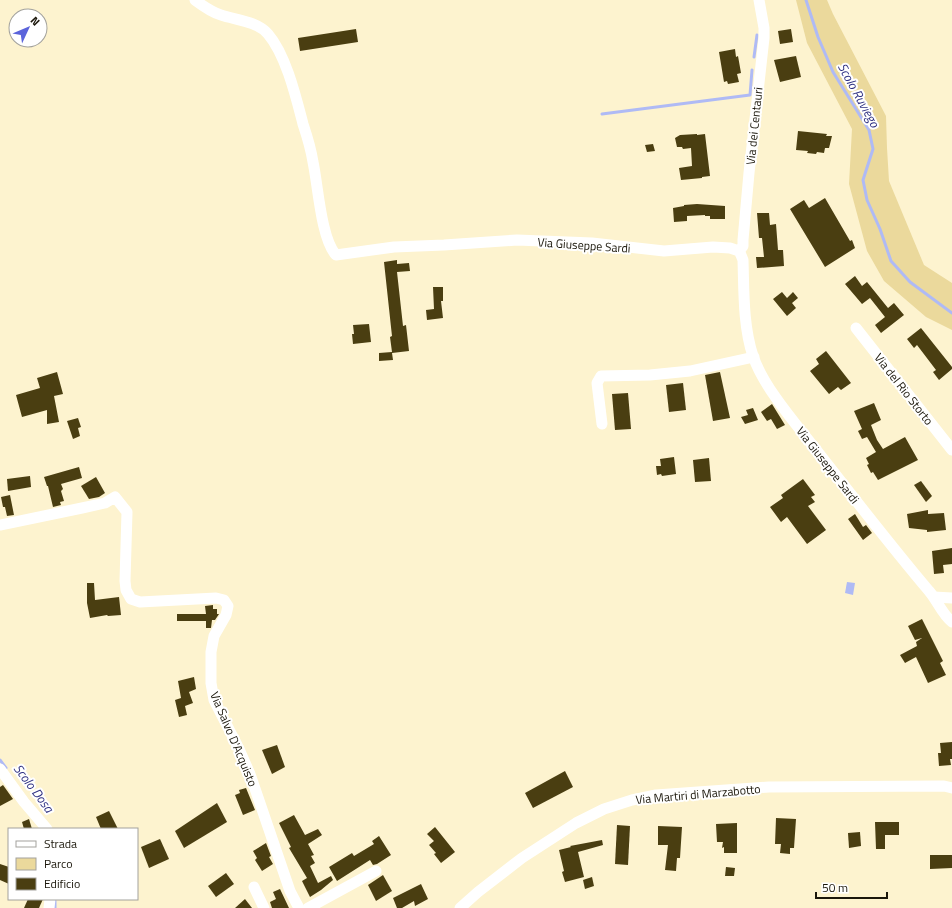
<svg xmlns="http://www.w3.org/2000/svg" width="952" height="908" font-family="'Titillium Web',sans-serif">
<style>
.green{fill:#ebd99c}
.water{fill:#afbaf5}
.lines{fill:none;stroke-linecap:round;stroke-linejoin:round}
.stream{stroke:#afbaf5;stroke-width:3}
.building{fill:#4a3e11}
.minor{stroke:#fff;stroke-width:11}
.labels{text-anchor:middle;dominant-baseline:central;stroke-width:4;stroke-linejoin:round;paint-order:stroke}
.street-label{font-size:12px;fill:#1a160a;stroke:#fff}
.water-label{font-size:13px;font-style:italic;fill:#2e3082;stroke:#fff}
</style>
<rect width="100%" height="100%" fill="#fdf3cf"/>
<polygon class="green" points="796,0 827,0 833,14 886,116 887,148 889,181 924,265 952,283 952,330 926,317 884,281 867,251 849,184 852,129 807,43"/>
<polygon class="water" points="847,582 855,583 853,595 845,593"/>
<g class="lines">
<g class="stream">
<polyline points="806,0 818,37 833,72 869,130 873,149 863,180 867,200 880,229 891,261 910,282 952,313"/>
<polyline points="754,57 757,35"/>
<polyline points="602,114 750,95 752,70"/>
<polyline points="0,760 6,768"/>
<polyline points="55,901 55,908"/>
</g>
</g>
<g class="building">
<polygon points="356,29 358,42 300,51 298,38"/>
<polygon points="791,29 793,42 780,44 778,31"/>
<polygon points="735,49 736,57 738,56 741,73 737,74 739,82 728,84 727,81 724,82 719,52"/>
<polygon points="796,56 801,77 780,82 774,60"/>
<polygon points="798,131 827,134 826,136 832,136 829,148 825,148 824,153 817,152 816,154 807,153 808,151 796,150"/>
<polygon points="697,134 697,135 705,134 710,176 702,177 702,178 681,180 679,168 692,166 691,148 683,149 682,147 677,147 675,138 680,135"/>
<polygon points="653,144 655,151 647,152 645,145"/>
<polygon points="825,198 850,241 852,240 855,248 825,267 790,209 804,200 809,208"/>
<polygon points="697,204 725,206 725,219 710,219 710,216 705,216 705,215 687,216 687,221 674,222 673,208 684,206 684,205"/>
<polygon points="757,213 769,213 770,225 776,224 778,250 783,250 784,266 757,268 756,257 764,257 762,238 759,238"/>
<polygon points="397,260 397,264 409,263 410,271 397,272 403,326 406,325 409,351 392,353 393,360 379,361 379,353 392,352 390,337 392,336 391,327 384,262"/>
<polygon points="855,276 862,286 867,282 888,308 894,303 904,315 881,333 875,325 885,317 870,298 862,304 845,284"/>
<polygon points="433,287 443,287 443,301 441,301 443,318 427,320 426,310 434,309"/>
<polygon points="782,292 787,298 793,292 798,298 792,303 796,308 787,316 773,299"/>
<polygon points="369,324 371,342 353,344 352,334 354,334 353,325"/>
<polygon points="921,328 952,367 952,369 939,380 933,372 936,370 917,345 914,348 907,339"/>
<polygon points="826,351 851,383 841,390 838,387 829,394 810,371 819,364 816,359"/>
<polygon points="57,372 63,394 54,396 59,422 47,424 47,410 22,417 16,395 40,388 37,378"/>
<polygon points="720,372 730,418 713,421 705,375"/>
<polygon points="683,383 686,410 669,412 666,385"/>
<polygon points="628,393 631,429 615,430 612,394"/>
<polygon points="874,403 881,420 871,425 877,440 883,449 905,437 918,460 878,480 873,472 871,473 867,465 869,464 866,458 876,452 867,437 862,439 858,431 862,429 854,411"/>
<polygon points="772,404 785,425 777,429 771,419 767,421 761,412"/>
<polygon points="753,408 758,420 745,424 741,417 748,415 746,410"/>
<polygon points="78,418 81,427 78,428 80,436 73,439 67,421"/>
<polygon points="674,457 676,474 662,476 661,474 657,475 656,466 661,466 660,459"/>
<polygon points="709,458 711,481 695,482 693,460"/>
<polygon points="79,467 82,478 61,484 63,489 61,491 64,501 60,502 61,505 53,507 48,486 47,486 44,477"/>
<polygon points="30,476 31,487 8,491 7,479"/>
<polygon points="96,477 105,493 99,497 89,499 81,486"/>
<polygon points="803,479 815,495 811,497 815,502 808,506 826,530 807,544 787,517 781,522 770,507 783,498 781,495"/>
<polygon points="921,481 932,496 926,502 914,485"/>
<polygon points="10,495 14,515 7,516 5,507 3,507 1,497"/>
<polygon points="928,510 928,514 944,513 946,530 927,532 927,530 909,528 907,514"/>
<polygon points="855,514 863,527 866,525 872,533 863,540 848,519"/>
<polygon points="952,548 952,564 943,565 944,573 934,574 932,551"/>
<polygon points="87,583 94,583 95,600 119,597 121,615 108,616 107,615 90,618 87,603"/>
<polygon points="213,605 213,609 217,609 217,614 219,614 215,620 212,620 211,628 206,628 206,621 177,621 177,614 206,614 205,606"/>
<polygon points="922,619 943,661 940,663 946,675 928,683 916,657 905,663 900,655 917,646 916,642 922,638 915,640 908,626"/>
<polygon points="194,677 196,689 189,692 193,703 185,706 187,715 179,717 175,700 181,698 178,681"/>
<polygon points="952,742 952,759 950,759 951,765 939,766 938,753 941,753 940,743"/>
<polygon points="277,745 285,767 272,774 262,750"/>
<polygon points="565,771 573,787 533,808 525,793"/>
<polygon points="3,785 13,799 0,806 0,787"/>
<polygon points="246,788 255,810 243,815 235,795 240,793 239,790"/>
<polygon points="217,803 227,822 184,848 175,831"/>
<polygon points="109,811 118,829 101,829 96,817"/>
<polygon points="294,815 305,835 318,829 322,835 308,844 314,855 311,856 315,863 310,866 318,883 331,876 333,880 321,890 310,897 302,881 307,878 289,848 291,847 279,823"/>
<polygon points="776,818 796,819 794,848 790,848 790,854 780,853 781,844 775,844"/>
<polygon points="29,819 32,829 24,829 22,822"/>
<polygon points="875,822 899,822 899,835 885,835 885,849 876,849"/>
<polygon points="737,823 737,853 724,853 724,847 722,848 723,842 717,842 716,824"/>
<polygon points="617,825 630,826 628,865 615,864"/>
<polygon points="658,826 682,827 680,858 677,858 676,871 665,870 668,845 658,845"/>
<polygon points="435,827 455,852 441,863 434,854 436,853 429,845 434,841 427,834"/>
<polygon points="860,832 861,846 849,848 848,833"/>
<polygon points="379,836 391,855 377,864 373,865 370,860 337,881 329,867 352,853 354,856 374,844 372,841"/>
<polygon points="160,839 169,859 149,868 141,847"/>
<polygon points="602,840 603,845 578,852 584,877 565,882 562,872 564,871 559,850 571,847 570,846"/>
<polygon points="266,843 271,856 269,857 273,864 262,871 255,860 257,858 253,851"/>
<polygon points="930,855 952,855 952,868 930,869"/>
<polygon points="0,864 9,867 9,884 0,880"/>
<polygon points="726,867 735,868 734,876 725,876"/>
<polygon points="226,873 234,884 216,897 208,886"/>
<polygon points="383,875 392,891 376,901 368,885"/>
<polygon points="592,877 594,886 585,889 583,880"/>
<polygon points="421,884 428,899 415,906 414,901 402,908 397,908 393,898"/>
<polygon points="280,889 289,908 272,908 270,902 276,899 273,892"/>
<polygon points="28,899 43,899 39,908 24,908"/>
<polygon points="245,899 252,908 235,908"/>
</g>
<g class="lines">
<g class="minor">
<path d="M195,0C203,6 211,12 221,15C236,20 257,21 268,34C286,55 296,97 303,124C307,136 311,149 313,162C318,185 321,239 336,255L394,247L444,245L517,240L592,243L664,251L713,247L730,248L739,251L741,255L743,260C744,291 743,326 753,356C764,388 796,424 817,451C854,498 890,545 929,591C937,600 942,614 952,622"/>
<polyline points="739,251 743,246 743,240 749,173 764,38 764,28 759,0"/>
<polyline points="856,328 952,450"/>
<polyline points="602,424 597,383 601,376 650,375 690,371 754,357"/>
<polyline points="0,525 82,508 105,503 115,497 127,512 125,581 126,590 131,599 140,602 216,598 224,600 228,606 226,615 214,636 211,652 211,683 214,700 239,749 250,774 290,891 299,908"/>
<polyline points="934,597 952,598"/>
<polyline points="0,769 24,802 47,829"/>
<polyline points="254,887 264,908"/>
<polyline points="49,908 50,899"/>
<polyline points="308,908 376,871"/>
<polyline points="460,908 478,892 522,858 576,823 604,809 632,800 656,795 769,787 944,786 952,788"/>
</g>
</g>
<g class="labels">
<g class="street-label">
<text transform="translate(754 126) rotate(-84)">Via dei Centauri</text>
<text transform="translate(584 245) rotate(4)">Via Giuseppe Sardi</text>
<text transform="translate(904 389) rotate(52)">Via del Rio Storto</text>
<text transform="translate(828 465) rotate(52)">Via Giuseppe Sardi</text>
<text transform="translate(234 739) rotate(67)">Via Salvo D'Acquisto</text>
<text transform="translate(698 794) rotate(-5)">Via Martiri di Marzabotto</text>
</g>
<g class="water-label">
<text transform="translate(859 95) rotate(61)">Scolo Ruviego</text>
<text transform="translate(34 788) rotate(53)">Scolo Dosa</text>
</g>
</g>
<rect x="8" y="828" width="130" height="72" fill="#ffffff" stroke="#a3a29d"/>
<rect x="16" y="841" width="20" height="6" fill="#ffffff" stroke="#a3a29d"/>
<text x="44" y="848" font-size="12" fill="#1a160a">Strada</text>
<rect x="16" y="858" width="20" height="12" fill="#ebd99c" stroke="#a3a29d"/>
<text x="44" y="868" font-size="12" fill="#1a160a">Parco</text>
<rect x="16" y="878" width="20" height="12" fill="#4a3e11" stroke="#a3a29d"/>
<text x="44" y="888" font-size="12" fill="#1a160a">Edificio</text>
<g transform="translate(28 28) rotate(46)"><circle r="19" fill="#ffffff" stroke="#a3a29d"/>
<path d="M0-3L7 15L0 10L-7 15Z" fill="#5b64db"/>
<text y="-6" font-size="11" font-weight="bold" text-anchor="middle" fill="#1a160a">N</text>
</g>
<path d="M816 892v6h71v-6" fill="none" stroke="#1a160a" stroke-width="2"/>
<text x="822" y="892" font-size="12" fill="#1a160a" stroke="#ffffff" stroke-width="3" paint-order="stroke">50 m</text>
</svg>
